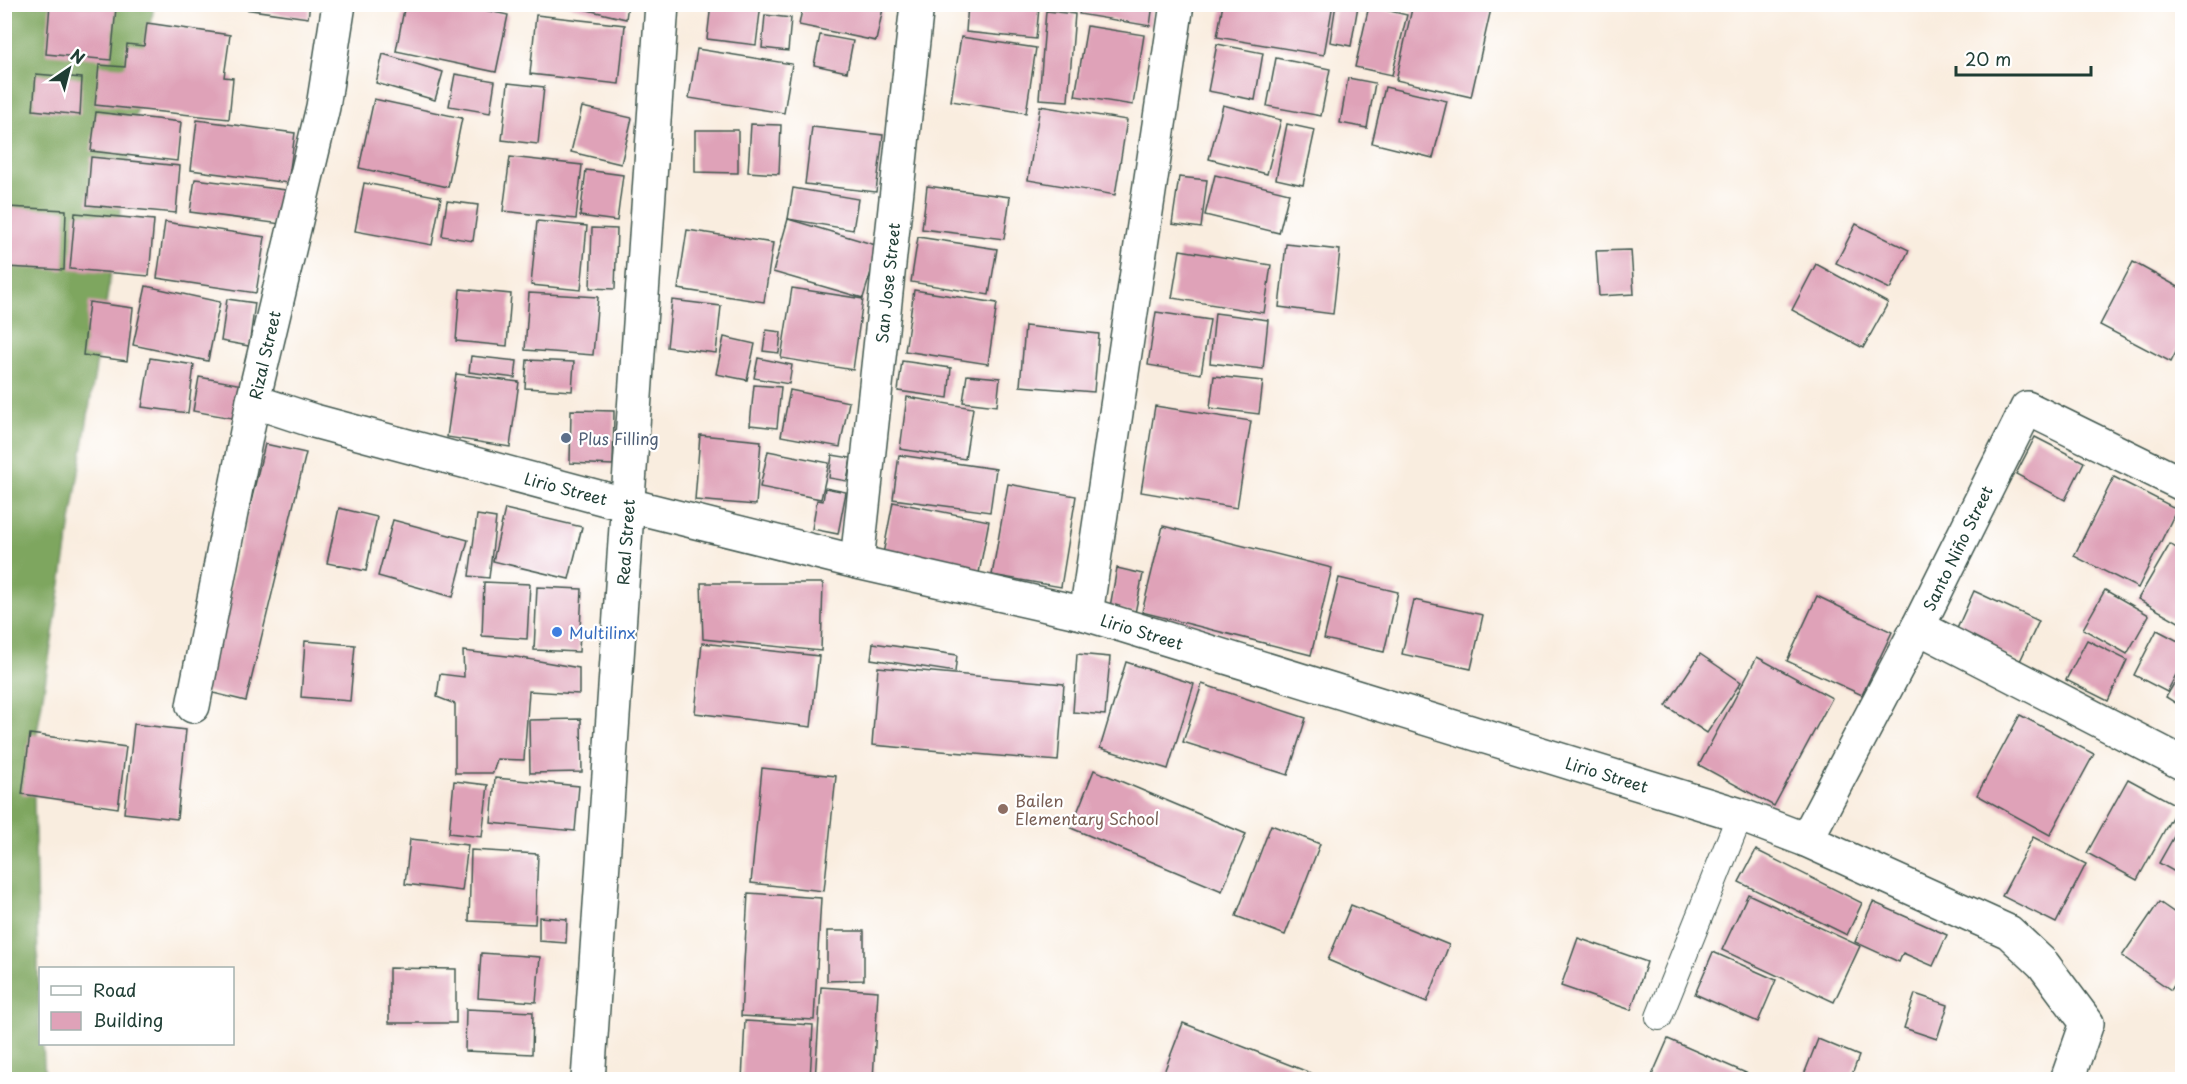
<svg xmlns="http://www.w3.org/2000/svg" width="2187" height="1084" font-family="'Playpen Sans',sans-serif">
<style>
.forest{fill:#7ea65e;stroke:#4e7249;stroke-width:1.5}
.building{fill:#dfa2b8}
.lines{fill:none;stroke-linecap:round;stroke-linejoin:round}
.service-casing{stroke:#40574e;stroke-width:28}
.minor-casing{stroke:#40574e;stroke-width:36}
.secondary-casing{stroke:#40574e;stroke-width:36}
.service{stroke:#fff;stroke-width:26}
.minor{stroke:#fff;stroke-width:33}
.secondary{stroke:#fff;stroke-width:33}
.service-dot{fill:#5c6f8a;stroke:#fff;stroke-width:2}
.shop-dot{fill:#3f7fe0;stroke:#fff;stroke-width:2}
.education-dot{fill:#8d6e63;stroke:#fff;stroke-width:2}
.labels{text-anchor:middle;dominant-baseline:central;stroke-width:4.5;stroke-linejoin:round;paint-order:stroke}
.street-label{font-size:16px;fill:#1f3d34;stroke:#fff}
.service-label{font-size:16px;fill:#4e5e75;stroke:#fff;text-anchor:start}
.shop-label{font-size:16px;fill:#366cbe;stroke:#fff;text-anchor:start}
.education-label{font-size:16px;fill:#785e54;stroke:#fff;text-anchor:start}
</style>
<rect width="100%" height="100%" fill="#fff"/>
<filter id="ink" filterUnits="userSpaceOnUse"><feTurbulence type="fractalNoise" baseFrequency=".0167" numOctaves="2"/><feDisplacementMap in="SourceGraphic" scale="12" xChannelSelector="R" yChannelSelector="G"/><feConvolveMatrix kernelMatrix="1 2 1 2 8 2 1 2 1" color-interpolation-filters="sRGB"/></filter>
<filter id="wash" filterUnits="userSpaceOnUse"><feTurbulence type="fractalNoise" baseFrequency=".008" numOctaves="4" result="noise"/><feDisplacementMap in="SourceGraphic" scale="24" xChannelSelector="R" yChannelSelector="G"/><feGaussianBlur stdDeviation="1.35" result="paint"/><feColorMatrix in="noise" values="0 0 0 0 0 0 0 0 0 0 0 0 0 0 0 0 0 1.4 0 .05"/><feComposite in="paint" operator="in"/></filter>
<g filter="url(#wash)">
<rect width="100%" height="100%" fill="#f9eddf"/>
<polygon class="forest" points="5,5 154,5 33,758 40,1044 43,1044 45,1079 5,1080"/>
<g id="blocks">
<g class="building">
<polygon points="50,4 116,8 111,60 46,54"/>
<polygon points="209,4 310,4 308,18"/>
<polygon points="405,4 456,4 508,15 496,72 396,51"/>
<polygon points="562,4 628,4 626,19"/>
<polygon points="711,4 761,4 756,45 707,39"/>
<polygon points="768,4 799,4 799,9 768,6"/>
<polygon points="803,4 884,4 876,41 799,25"/>
<polygon points="968,4 1039,8 1036,39 966,32"/>
<polygon points="1081,4 1153,4 1150,26 1079,14"/>
<polygon points="1223,4 1333,4 1324,55 1217,37"/>
<polygon points="1336,4 1358,6 1351,46 1330,42"/>
<polygon points="1413,4 1471,4 1491,9 1471,97 1396,80"/>
<polygon points="1369,6 1407,15 1392,75 1355,67"/>
<polygon points="1046,11 1075,14 1068,101 1039,99"/>
<polygon points="536,15 625,25 619,84 530,74"/>
<polygon points="765,15 791,18 788,51 762,48"/>
<polygon points="147,23 230,35 224,77 233,78 229,119 95,105 99,65 125,67 127,44 144,46"/>
<polygon points="1087,26 1144,35 1133,105 1075,96"/>
<polygon points="820,35 853,41 847,72 814,65"/>
<polygon points="961,37 1036,48 1026,113 951,101"/>
<polygon points="1217,44 1263,53 1255,100 1208,91"/>
<polygon points="697,49 792,64 784,113 689,98"/>
<polygon points="383,54 443,72 435,100 376,83"/>
<polygon points="1276,58 1330,69 1321,116 1267,106"/>
<polygon points="36,74 82,78 80,115 33,110"/>
<polygon points="455,74 495,81 490,113 449,106"/>
<polygon points="1348,78 1375,83 1367,128 1340,123"/>
<polygon points="508,83 544,87 538,144 502,140"/>
<polygon points="1385,87 1447,101 1433,158 1372,143"/>
<polygon points="374,99 462,118 448,187 359,168"/>
<polygon points="1223,105 1281,120 1267,174 1209,159"/>
<polygon points="1040,106 1127,120 1115,195 1028,180"/>
<polygon points="582,107 632,118 621,164 571,152"/>
<polygon points="96,112 181,122 177,161 91,151"/>
<polygon points="197,120 295,133 288,183 191,170"/>
<polygon points="751,124 781,125 779,174 748,172"/>
<polygon points="1287,124 1315,130 1303,185 1276,179"/>
<polygon points="812,127 883,135 876,192 805,184"/>
<polygon points="695,130 738,130 738,173 695,172"/>
<polygon points="91,157 180,166 176,213 87,205"/>
<polygon points="510,157 582,165 576,219 503,211"/>
<polygon points="586,170 623,175 617,221 580,216"/>
<polygon points="1215,175 1289,193 1279,233 1205,215"/>
<polygon points="1179,177 1207,180 1201,228 1172,224"/>
<polygon points="195,179 286,190 281,224 190,212"/>
<polygon points="364,183 441,197 432,245 355,231"/>
<polygon points="927,186 1010,197 1004,239 922,229"/>
<polygon points="793,188 858,199 853,230 788,219"/>
<polygon points="447,201 478,205 473,241 442,236"/>
<polygon points="7,207 66,210 64,270 5,267"/>
<polygon points="75,213 154,220 149,276 70,269"/>
<polygon points="788,219 879,246 863,298 773,272"/>
<polygon points="537,221 587,226 581,290 531,285"/>
<polygon points="165,222 265,237 256,293 157,278"/>
<polygon points="1856,224 1909,250 1890,289 1836,263"/>
<polygon points="592,228 617,229 615,289 590,288"/>
<polygon points="687,230 773,243 764,302 678,289"/>
<polygon points="918,237 997,249 989,295 911,282"/>
<polygon points="1286,244 1340,250 1333,314 1279,307"/>
<polygon points="1180,250 1271,265 1264,313 1172,298"/>
<polygon points="1631,250 1634,294 1599,296 1596,251"/>
<polygon points="2133,262 2182,289 2182,340 2171,362 2100,325"/>
<polygon points="1816,264 1888,303 1863,348 1792,310"/>
<polygon points="146,286 220,302 208,361 133,345"/>
<polygon points="792,288 863,299 853,370 781,358"/>
<polygon points="460,289 511,294 507,346 456,341"/>
<polygon points="914,290 997,303 988,364 905,351"/>
<polygon points="529,293 598,297 593,355 525,350"/>
<polygon points="227,299 255,303 249,346 221,341"/>
<polygon points="672,300 721,306 716,353 667,347"/>
<polygon points="89,302 133,308 127,361 83,355"/>
<polygon points="1156,312 1210,320 1201,374 1148,365"/>
<polygon points="1215,313 1268,320 1263,369 1210,363"/>
<polygon points="1025,326 1099,334 1094,392 1020,386"/>
<polygon points="766,330 781,332 779,353 763,351"/>
<polygon points="724,337 755,344 747,380 716,374"/>
<polygon points="471,356 517,361 515,378 469,372"/>
<polygon points="150,358 194,365 188,413 142,407"/>
<polygon points="758,358 792,365 789,384 754,378"/>
<polygon points="527,360 574,362 572,391 525,388"/>
<polygon points="902,361 951,368 948,398 898,391"/>
<polygon points="456,374 519,382 510,447 447,437"/>
<polygon points="967,375 1000,378 997,406 963,402"/>
<polygon points="1214,376 1263,381 1259,414 1210,408"/>
<polygon points="199,377 243,385 237,419 193,411"/>
<polygon points="754,385 781,387 777,428 750,425"/>
<polygon points="790,390 849,402 840,447 781,436"/>
<polygon points="907,397 973,408 965,459 900,449"/>
<polygon points="1155,406 1251,421 1237,508 1141,492"/>
<polygon points="571,410 614,411 613,465 570,463"/>
<polygon points="700,435 761,441 756,505 695,500"/>
<polygon points="2035,437 2084,462 2065,500 2016,474"/>
<polygon points="265,444 306,453 246,701 205,691"/>
<polygon points="768,451 829,463 821,499 760,487"/>
<polygon points="832,455 851,458 847,481 829,478"/>
<polygon points="899,455 996,469 990,512 893,499"/>
<polygon points="2114,477 2177,509 2138,588 2074,556"/>
<polygon points="1008,484 1076,496 1061,587 992,575"/>
<polygon points="825,488 846,492 838,534 812,529 817,500 823,501"/>
<polygon points="893,502 989,521 979,573 883,554"/>
<polygon points="339,508 377,517 366,571 327,563"/>
<polygon points="505,509 582,527 569,579 493,561"/>
<polygon points="477,515 496,518 489,578 469,576"/>
<polygon points="393,520 468,540 453,597 378,576"/>
<polygon points="1163,526 1332,568 1311,655 1142,612"/>
<polygon points="2170,544 2182,552 2182,624 2138,599"/>
<polygon points="1117,568 1143,574 1135,613 1110,607"/>
<polygon points="1339,578 1398,592 1384,652 1324,639"/>
<polygon points="484,582 530,584 527,639 482,636"/>
<polygon points="701,583 823,583 821,651 703,639"/>
<polygon points="537,587 582,589 579,652 534,650"/>
<polygon points="2105,590 2149,615 2127,654 2083,629"/>
<polygon points="1974,591 2039,621 2020,661 1956,631"/>
<polygon points="1817,596 1892,632 1862,695 1787,661"/>
<polygon points="1414,600 1483,615 1471,669 1402,654"/>
<polygon points="2157,630 2182,643 2182,663 2167,692 2134,675"/>
<polygon points="2087,640 2127,660 2108,701 2066,680"/>
<polygon points="305,641 355,645 350,701 301,697"/>
<polygon points="702,643 819,656 811,727 695,713"/>
<polygon points="873,643 957,655 955,672 871,659"/>
<polygon points="463,651 516,657 579,668 579,694 529,691 524,760 497,759 493,773 455,773 455,704 437,697 440,674 464,677"/>
<polygon points="1077,654 1110,657 1105,715 1073,712"/>
<polygon points="1700,654 1741,682 1707,733 1666,706"/>
<polygon points="1757,657 1832,698 1774,806 1699,765"/>
<polygon points="1126,662 1194,684 1168,769 1100,748"/>
<polygon points="878,667 1064,684 1058,761 872,745"/>
<polygon points="2182,670 2182,707 2166,697"/>
<polygon points="1202,684 1306,718 1288,775 1183,742"/>
<polygon points="2020,715 2094,754 2050,835 1977,795"/>
<polygon points="581,719 582,772 530,773 529,720"/>
<polygon points="134,724 186,730 177,819 124,813"/>
<polygon points="30,734 126,747 118,808 22,794"/>
<polygon points="762,768 836,776 824,891 751,883"/>
<polygon points="1094,770 1246,834 1222,891 1071,828"/>
<polygon points="495,778 579,786 575,831 491,823"/>
<polygon points="2128,779 2178,806 2137,880 2087,853"/>
<polygon points="454,781 488,785 482,837 449,833"/>
<polygon points="1271,825 1320,844 1285,935 1236,916"/>
<polygon points="2180,826 2182,828 2182,876 2159,863"/>
<polygon points="2033,837 2086,864 2056,923 2002,896"/>
<polygon points="410,839 468,845 462,891 405,884"/>
<polygon points="471,850 538,854 535,924 469,921"/>
<polygon points="1756,850 1862,903 1847,935 1739,882"/>
<polygon points="748,893 821,898 814,1020 741,1016"/>
<polygon points="1748,894 1860,946 1834,1002 1722,950"/>
<polygon points="1873,902 1947,935 1933,966 1903,953 1899,962 1855,942"/>
<polygon points="2159,902 2182,918 2182,974 2171,990 2122,956"/>
<polygon points="1351,905 1449,945 1427,1002 1328,960"/>
<polygon points="539,917 567,919 566,943 539,941"/>
<polygon points="827,931 864,931 864,980 827,981"/>
<polygon points="1578,938 1647,962 1631,1010 1561,986"/>
<polygon points="1713,952 1776,980 1758,1022 1695,994"/>
<polygon points="481,953 540,957 536,1002 478,998"/>
<polygon points="389,968 456,969 456,1023 389,1023"/>
<polygon points="821,987 878,991 873,1080 815,1080"/>
<polygon points="1915,994 1948,1005 1937,1039 1904,1028"/>
<polygon points="466,1009 533,1012 532,1054 465,1051"/>
<polygon points="745,1021 813,1025 810,1080 742,1080"/>
<polygon points="1183,1023 1326,1079 1326,1080 1161,1080"/>
<polygon points="1668,1039 1762,1080 1650,1080"/>
<polygon points="1818,1039 1859,1056 1850,1080 1810,1080 1803,1077"/>
</g>
</g>
</g>
<g filter="url(#ink)">
<use href="#blocks" fill-opacity="0" stroke="#40574e" stroke-width="1.5"/>
<g class="lines">
<defs>
<polyline id="service" points="1659,1017 1740,815"/>
<g id="minor">
<polyline points="253,401 314,421 628,505 857,562 1086,614 1740,815 1806,840 2009,932 2043,964 2087,1023 2067,1080"/>
<polyline points="857,562 917,4"/>
<polyline points="1086,614 1177,4"/>
<polyline points="1918,627 2182,763"/>
<polyline points="193,706 253,401 323,107 339,4"/>
<polyline points="1806,840 1918,627 2027,408 2182,484"/>
</g>
<polyline id="secondary" points="588,1080 662,4"/>
</defs>
<use href="#service" class="service-casing"/>
<use href="#minor" class="minor-casing"/>
<use href="#secondary" class="secondary-casing"/>
<use href="#service" class="service"/>
<use href="#minor" class="minor"/>
<use href="#secondary" class="secondary"/>
</g>
</g>
<circle class="service-dot" cx="566" cy="438" r="6"/>
<circle class="shop-dot" cx="557" cy="632" r="6"/>
<circle class="education-dot" cx="1003" cy="809" r="6"/>
<g class="labels">
<g class="street-label">
<text transform="translate(887 283) rotate(-84)">San Jose Street</text>
<text transform="translate(264 355) rotate(-77)">Rizal Street</text>
<text transform="translate(566 488) rotate(15)">Lirio Street</text>
<text transform="translate(625 542) rotate(-86)">Real Street</text>
<text transform="translate(1957 548) rotate(-64)">Santo Niño Street</text>
<text transform="translate(1142 631) rotate(17)">Lirio Street</text>
<text transform="translate(1607 774) rotate(17)">Lirio Street</text>
</g>
<g class="service-label">
<text x="578" y="438">Plus Filling</text>
</g>
<g class="shop-label">
<text x="569" y="632">Multilinx</text>
</g>
<g class="education-label">
<text x="1015" y="800">Bailen<tspan x="1015" dy="18">Elementary School</tspan></text>
</g>
</g>
<rect width="2187" height="1084" fill="none" stroke="#fff" stroke-width="24"/>
<rect x="39" y="967" width="195" height="78" fill="#ffffff" stroke="#a5b1ae" stroke-width="1.5"/>
<rect x="51" y="986" width="30" height="9" fill="#ffffff" stroke="#a5b1ae" stroke-width="1.5"/>
<text x="93" y="997" font-size="18" fill="#1f3d34">Road</text>
<rect x="51" y="1012" width="30" height="18" fill="#dfa2b8" stroke="#a5b1ae" stroke-width="1.5"/>
<text x="93" y="1027" font-size="18" fill="#1f3d34">Building</text>
<g transform="translate(69 69) rotate(35)" stroke="#ffffff" stroke-width="4.5" paint-order="stroke">
<path d="M0-4.5L10 22L0 15L-10 22Z" fill="#1f3d34"/>
<text y="-9" font-size="16" font-weight="bold" text-anchor="middle" fill="#1f3d34">N</text>
</g>
<path d="M1956 66v9h135v-9" fill="none" stroke="#1f3d34" stroke-width="3"/>
<text x="1965" y="66" font-size="18" fill="#1f3d34" stroke="#ffffff" stroke-width="4.5" paint-order="stroke">20 m</text>
</svg>
